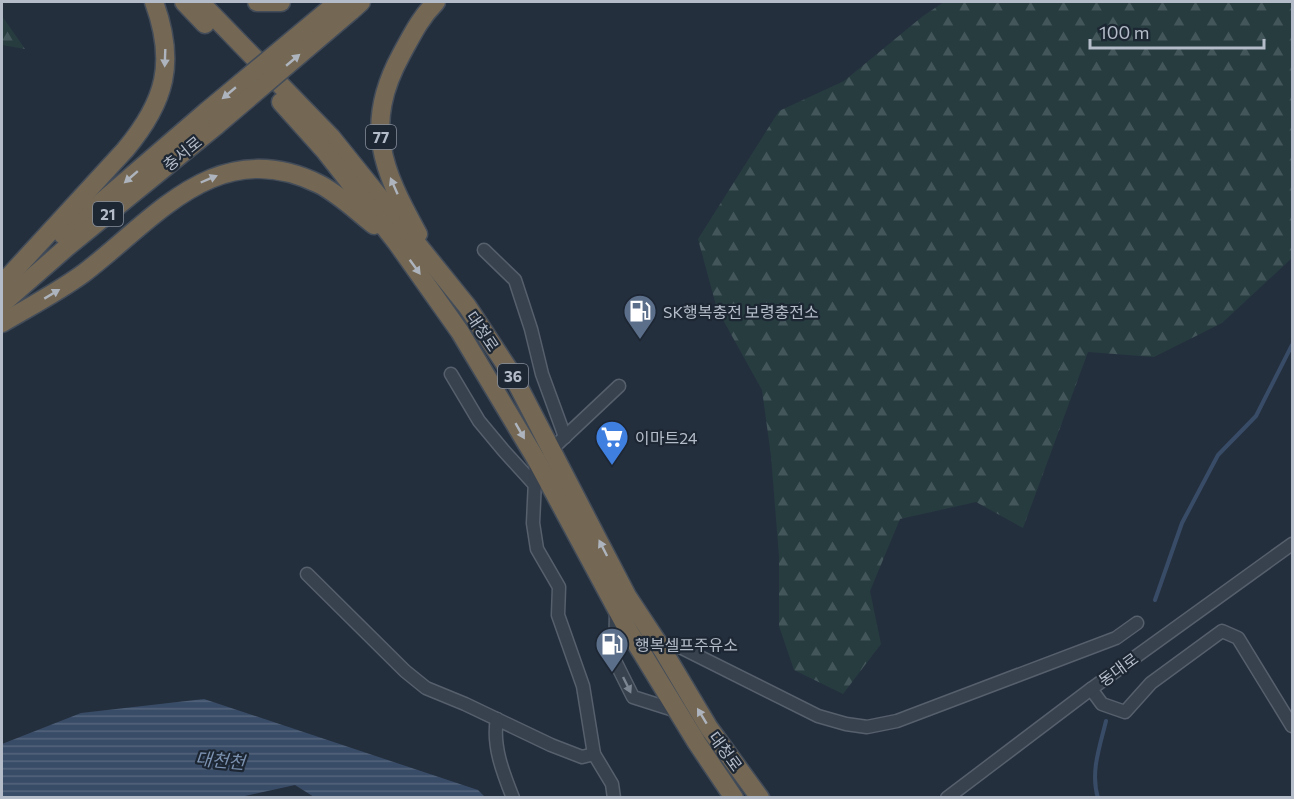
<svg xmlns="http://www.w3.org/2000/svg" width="1294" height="799" font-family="Commissioner,'Noto Sans KR',sans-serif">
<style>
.forest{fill:url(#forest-firs)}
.water{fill:url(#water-rules)}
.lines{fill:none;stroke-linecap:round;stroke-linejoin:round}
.stream{stroke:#394c67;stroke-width:4}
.minor-casing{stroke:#565f6c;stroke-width:15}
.highway-casing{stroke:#434c59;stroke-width:21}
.minor{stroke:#38414e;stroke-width:12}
.highway{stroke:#746855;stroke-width:18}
.highway-bridge-casing{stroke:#434c59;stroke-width:21;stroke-linecap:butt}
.highway-bridge{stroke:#746855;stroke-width:18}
.oneway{fill:#aeb4bd}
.oneway2{fill:#7c8592}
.labels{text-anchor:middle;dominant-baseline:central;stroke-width:4.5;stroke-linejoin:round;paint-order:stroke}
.shield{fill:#1d2633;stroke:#878f9c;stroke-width:1.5}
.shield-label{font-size:15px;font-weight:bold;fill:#b4bcc9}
.street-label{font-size:16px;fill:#b4bcc9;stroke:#1d2633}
.poi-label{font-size:16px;fill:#b4bcc9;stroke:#1d2633;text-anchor:start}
.water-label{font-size:18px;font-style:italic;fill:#7c92b1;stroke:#1d2633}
</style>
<defs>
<pattern id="forest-firs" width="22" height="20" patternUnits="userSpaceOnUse" patternTransform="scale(1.5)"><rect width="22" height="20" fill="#263c3f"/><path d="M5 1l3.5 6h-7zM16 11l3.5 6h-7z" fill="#435659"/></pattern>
<pattern id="water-rules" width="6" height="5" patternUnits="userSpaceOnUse" patternTransform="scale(1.5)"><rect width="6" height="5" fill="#394c67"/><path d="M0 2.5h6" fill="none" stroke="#53647b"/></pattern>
</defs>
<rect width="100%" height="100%" fill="#242f3e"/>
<g class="forest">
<polygon points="944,2 1292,2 1292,258 1222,323 1154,357 1088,352 1023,528 976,502 900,519 870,591 881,644 843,694 794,670 779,626 779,556 771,456 762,390 717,309 698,239 779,111 844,81 923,16"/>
<polygon points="2,16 25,49 2,45"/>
</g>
<polygon class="water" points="204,699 478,790 485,797 314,797 295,785 236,798 2,797 2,744 81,713"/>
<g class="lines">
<g class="stream">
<polyline points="1155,600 1182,523 1218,455 1256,416 1292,345"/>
<path d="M1098,798C1090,772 1100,746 1106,721"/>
</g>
<defs>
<g id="minor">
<polyline points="484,250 515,280 531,329 542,374 565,437"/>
<polyline points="451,374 479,421 504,451 534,484"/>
<polyline points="307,574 405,671 426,688 465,704 551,745 582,757 594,754"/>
<polyline points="616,613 615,661 633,697 677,711"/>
<polyline points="662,649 680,647 818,716 846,724 867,727 897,721 1116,638 1137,623"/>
<polyline points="1091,689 1102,704 1125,712 1151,683 1222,631 1238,638 1292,726"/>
<path d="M497,719C492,745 503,773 513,798"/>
<polyline points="614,798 612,784 594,754 583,686 558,615 559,587 537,549 533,523 536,459 552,449 619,386"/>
<polyline points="947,798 1091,689 1292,544"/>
</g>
<g id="highway">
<polyline points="184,2 205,24"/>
<polyline points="200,2 331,137 467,306 513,376 627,596 662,649 709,728 760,798"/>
<polyline points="257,2 281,2"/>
<polyline points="351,11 361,2"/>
<polyline points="281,102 325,151 397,243 460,332 536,459 628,630 697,743 734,798"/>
<path d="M418,234C382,169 363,125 401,55C412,35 420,18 436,2"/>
<polyline points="63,235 207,111"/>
<path d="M2,284L125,150C166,101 176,62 154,2"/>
<polyline points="2,304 67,247 217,125"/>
<path d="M2,323C29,307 58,292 84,273C156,218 217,134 319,184C339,194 356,211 374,225"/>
</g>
</defs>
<use href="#minor" class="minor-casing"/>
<use href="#highway" class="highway-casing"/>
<use href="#minor" class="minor"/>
<use href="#highway" class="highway"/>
<defs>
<g id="highway-bridge">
<polyline points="207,111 338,2"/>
<polyline points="217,125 351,11"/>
</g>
</defs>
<use href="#highway-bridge" class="highway-bridge-casing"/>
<use href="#highway-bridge" class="highway-bridge"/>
</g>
<defs><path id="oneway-solid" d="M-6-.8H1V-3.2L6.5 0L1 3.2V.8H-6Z" transform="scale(1.5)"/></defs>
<g class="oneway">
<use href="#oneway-solid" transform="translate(165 58) rotate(92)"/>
<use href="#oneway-solid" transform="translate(293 60) rotate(-40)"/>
<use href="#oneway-solid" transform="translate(229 93) rotate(140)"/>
<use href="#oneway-solid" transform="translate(131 177) rotate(139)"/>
<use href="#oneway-solid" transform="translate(209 179) rotate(-23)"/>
<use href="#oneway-solid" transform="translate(394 186) rotate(-114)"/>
<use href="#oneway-solid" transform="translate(415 267) rotate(54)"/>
<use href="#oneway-solid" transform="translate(52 294) rotate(-31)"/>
<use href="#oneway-solid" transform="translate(520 431) rotate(60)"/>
<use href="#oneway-solid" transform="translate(603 548) rotate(-117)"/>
<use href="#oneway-solid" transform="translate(702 716) rotate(-121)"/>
</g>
<use class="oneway2" href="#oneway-solid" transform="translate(627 685) rotate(64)"/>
<defs>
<symbol id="fuel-pin" viewBox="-11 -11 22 30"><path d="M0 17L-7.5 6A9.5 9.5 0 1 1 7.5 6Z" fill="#5c6f8a" stroke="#1d2633"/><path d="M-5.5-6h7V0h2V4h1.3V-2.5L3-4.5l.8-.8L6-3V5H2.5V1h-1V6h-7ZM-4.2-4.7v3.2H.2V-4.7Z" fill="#fff"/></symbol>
<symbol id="supermarket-pin" viewBox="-11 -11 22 30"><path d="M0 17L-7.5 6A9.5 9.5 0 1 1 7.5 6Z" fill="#3f7fe0" stroke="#1d2633"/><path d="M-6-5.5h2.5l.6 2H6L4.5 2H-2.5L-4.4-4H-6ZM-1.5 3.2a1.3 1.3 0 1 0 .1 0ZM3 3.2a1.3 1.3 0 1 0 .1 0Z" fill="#fff"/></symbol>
</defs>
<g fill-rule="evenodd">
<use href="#fuel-pin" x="621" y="292" width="38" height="52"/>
<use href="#supermarket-pin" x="593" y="418" width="38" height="52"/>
<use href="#fuel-pin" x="593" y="625" width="38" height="52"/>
</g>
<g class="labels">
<g class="shield">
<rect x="366" y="125" width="30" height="24" rx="4.5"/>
<rect x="93" y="202" width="30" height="24" rx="4.5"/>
<rect x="498" y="364" width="30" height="24" rx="4.5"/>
</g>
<g class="shield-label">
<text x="381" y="137">77</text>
<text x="108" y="214">21</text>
<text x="513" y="376">36</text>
</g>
<g class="street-label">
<text transform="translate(182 153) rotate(-39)">충서로</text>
<text transform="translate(483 331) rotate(56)">대청로</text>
<text transform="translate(1118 669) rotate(-36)">동대로</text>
<text transform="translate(726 751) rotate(54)">대청로</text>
</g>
<g class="poi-label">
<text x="663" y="311">SK행복충전 보령충전소</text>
<text x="635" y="437">이마트24</text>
<text x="635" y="644">행복셀프주유소</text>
</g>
<g class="water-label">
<text transform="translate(220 760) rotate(5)">대천천</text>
</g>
</g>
<rect width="1294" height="799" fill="none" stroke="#b4bcc9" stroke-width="6"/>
<path d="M1090 39v9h174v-9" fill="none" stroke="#b4bcc9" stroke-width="3"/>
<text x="1099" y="39" font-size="18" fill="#b4bcc9" stroke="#1d2633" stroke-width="4.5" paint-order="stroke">100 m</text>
</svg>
